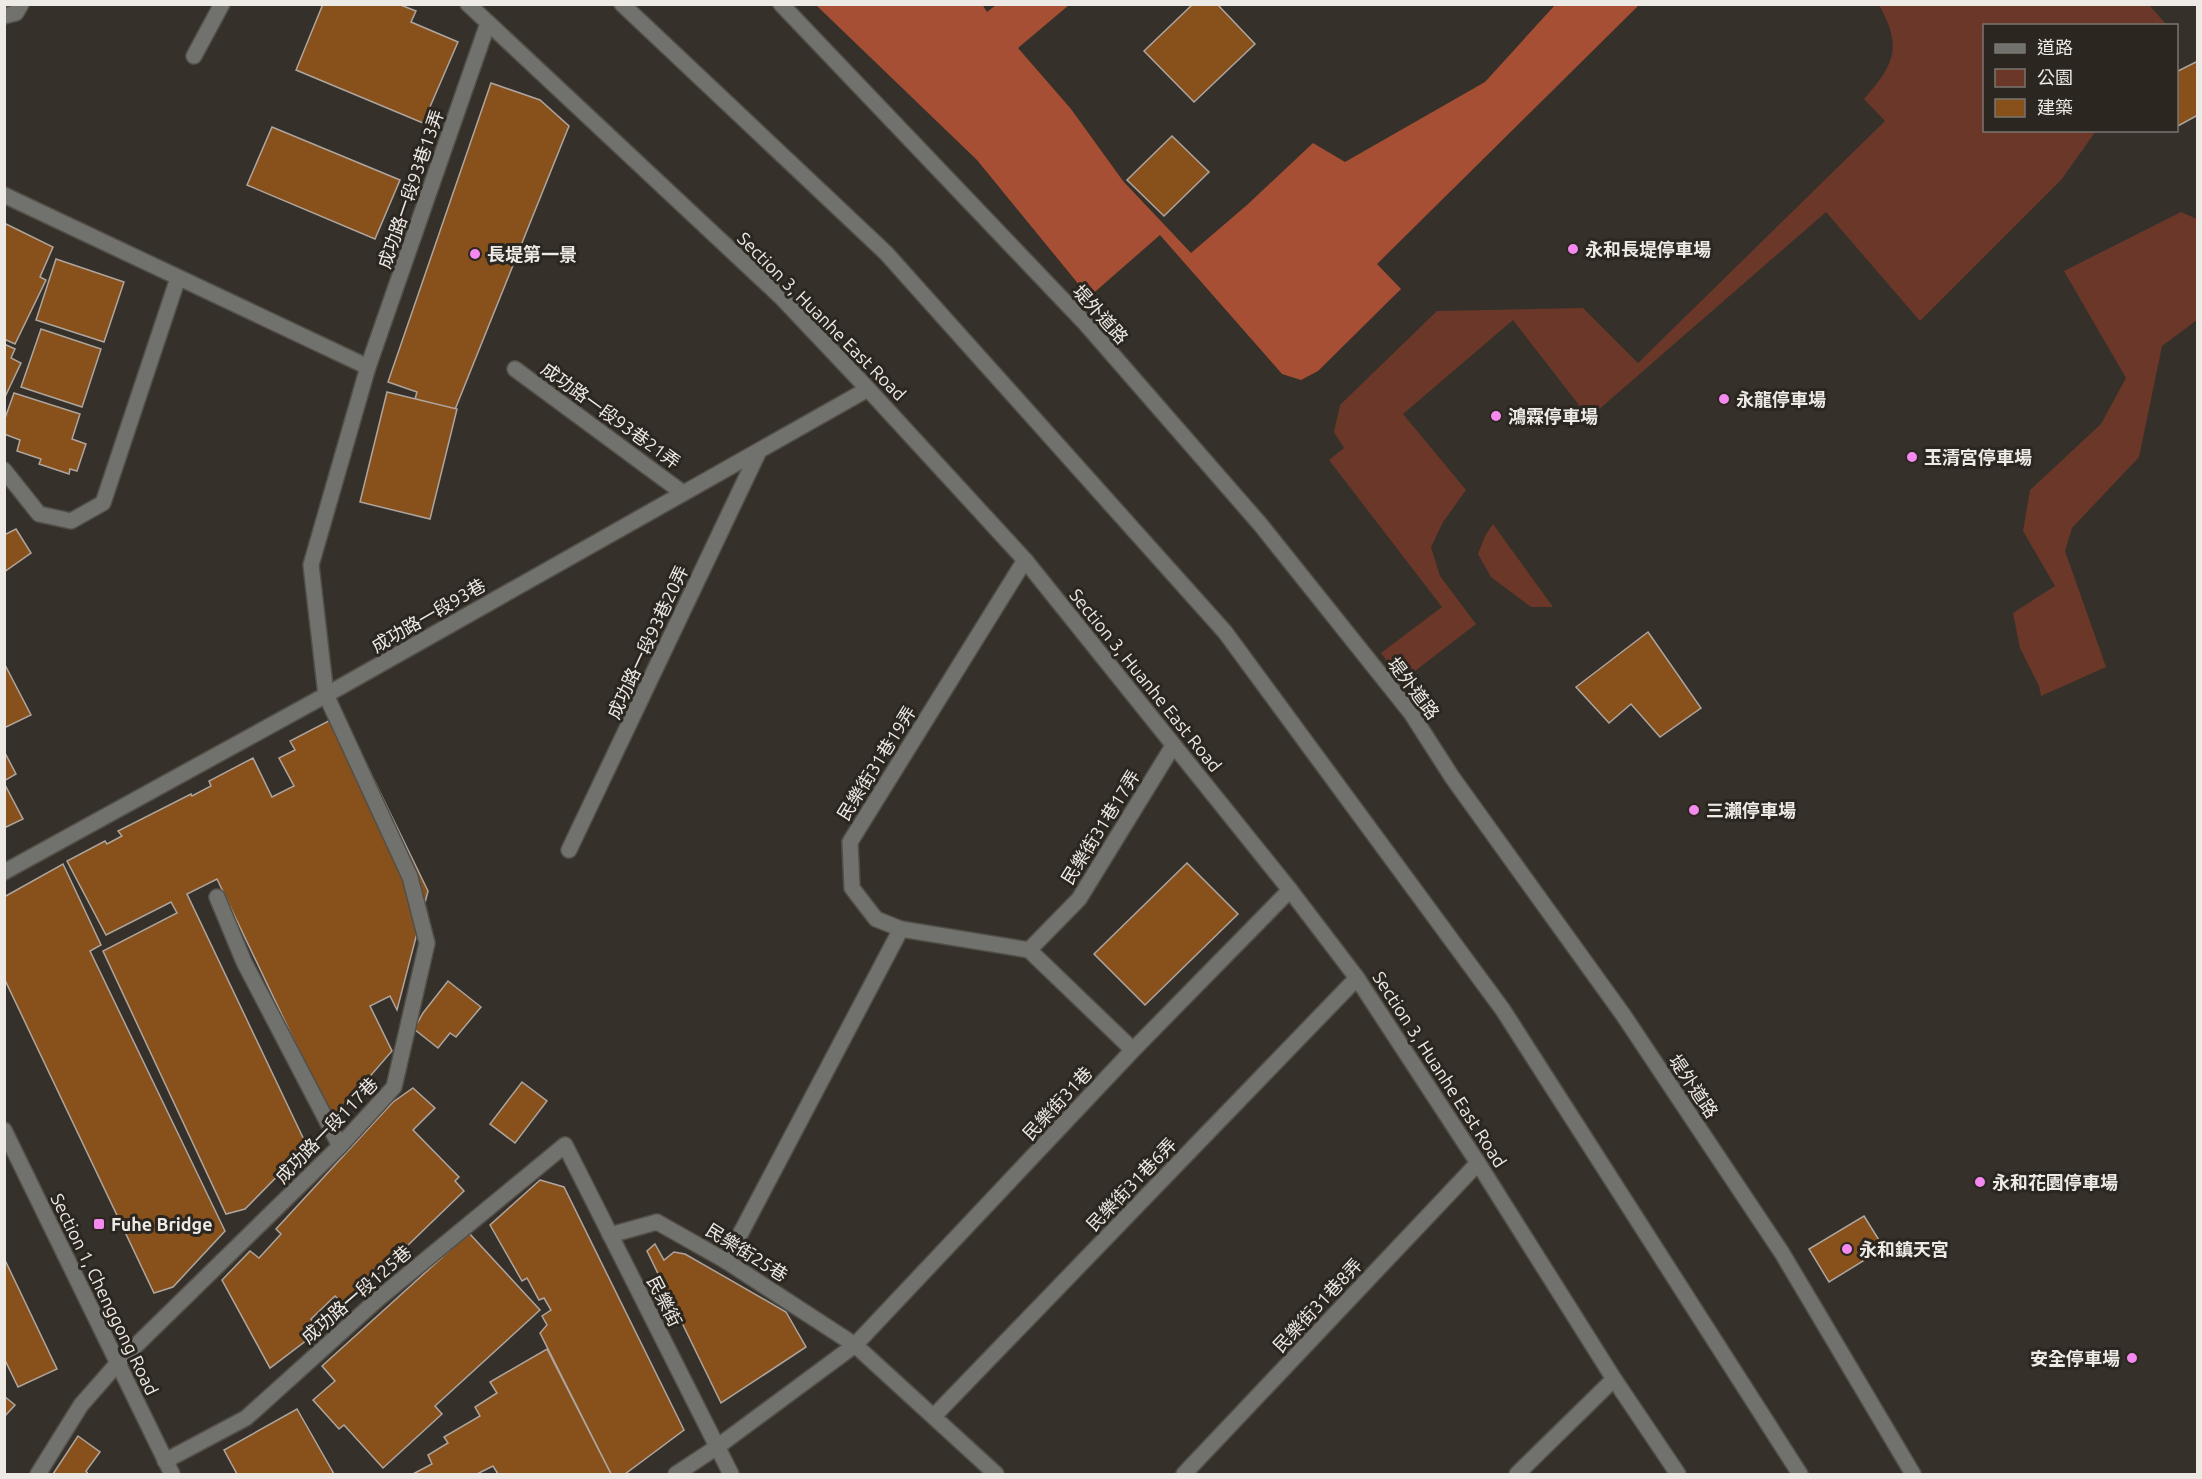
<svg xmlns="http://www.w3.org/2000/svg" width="2202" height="1479" font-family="Ubuntu,'Noto Sans TC',sans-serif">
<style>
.green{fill:#6b3728}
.forest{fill:#a74f34}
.building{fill:#88511c;stroke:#aea59f;stroke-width:1.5}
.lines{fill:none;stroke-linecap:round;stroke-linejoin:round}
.minor-casing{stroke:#524f48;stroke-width:18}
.minor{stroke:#71716d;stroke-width:15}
.poi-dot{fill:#f489f0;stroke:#2b2720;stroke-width:2}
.labels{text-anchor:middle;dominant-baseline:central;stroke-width:6;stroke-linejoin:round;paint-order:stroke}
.street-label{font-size:18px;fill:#edeae6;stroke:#2b2720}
.poi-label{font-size:18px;font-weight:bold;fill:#edeae6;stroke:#2b2720;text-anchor:start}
</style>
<rect width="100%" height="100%" fill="#35312a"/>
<g class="green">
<path d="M1879,5H2149L2167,25L1984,26V130L2096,131L2061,180L1920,321L1826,212L1589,418L1513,320L1403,414L1466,490L1443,522L1431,547L1440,576L1476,624L1402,681L1381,653L1442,607L1329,460L1344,448L1334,432L1340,405L1437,311L1583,308L1638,363L1885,121L1864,99C1894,65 1903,47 1879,5Z"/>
<polygon points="2181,212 2197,219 2197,320 2162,346 2139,457 2072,528 2065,551 2106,667 2041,696 2039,686 2020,648 2013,613 2055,586 2023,531 2030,490 2101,424 2126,378 2064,271"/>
<polygon points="1493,524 1553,607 1531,607 1491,577 1478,554 1485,536"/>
</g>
<polygon class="forest" points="982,4 987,12 996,5 1069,5 1018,48 1071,109 1123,181 1191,253 1247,205 1313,143 1345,162 1485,82 1555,5 1639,5 1377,264 1401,289 1318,371 1301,380 1282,374 1160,235 1089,297 977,160 816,5"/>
<g class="building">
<polygon points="323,4 398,4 416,11 411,22 458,42 423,123 296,70"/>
<polygon points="1193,4 1217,4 1255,44 1194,102 1144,51"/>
<polygon points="2198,61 2198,115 2176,127 2176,72"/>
<polygon points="491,83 540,100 569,126 454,412 415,399 417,392 388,382"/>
<polygon points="272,127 400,180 375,239 247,185"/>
<polygon points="1172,136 1209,172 1164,216 1127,180"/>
<polygon points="4,223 53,247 40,277 46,280 15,344 4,339"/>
<polygon points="56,259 124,282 104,342 36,320"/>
<polygon points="41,329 101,349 82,407 21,387"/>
<polygon points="4,344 15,349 11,358 21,363 4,399"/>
<polygon points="387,392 457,409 430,519 360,502"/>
<polygon points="14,393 80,414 72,439 86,444 77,471 70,469 69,474 39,464 41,459 17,451 20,440 4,434 4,421"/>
<polygon points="16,529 31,553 4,572 4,535"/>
<polygon points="1648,632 1701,708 1660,737 1631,704 1609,723 1576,687"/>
<polygon points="4,663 31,715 4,728"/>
<polygon points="342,714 428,891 397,1010 390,996 370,1006 392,1051 332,1120 217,879 187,894 307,1146 245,1209 226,1214 103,951 177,913 171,902 106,935 67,861 105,841 107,844 122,836 118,831 191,794 192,796 211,786 209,781 253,758 272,797 294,786 279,758 295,750 290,741"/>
<polygon points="4,751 16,774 4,781"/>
<polygon points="4,783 23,819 4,828"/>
<polygon points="1187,863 1238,914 1145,1005 1094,954"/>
<polygon points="63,864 101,945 90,951 225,1231 173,1287 154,1293 4,978 4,897"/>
<polygon points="448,981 481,1007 456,1037 450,1033 438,1048 414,1029 423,1013"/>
<polygon points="522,1082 547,1101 515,1143 490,1124"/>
<polygon points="413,1088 435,1108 413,1130 459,1177 455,1181 464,1191 345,1306 335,1296 311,1319 320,1330 270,1368 222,1280 250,1251 259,1258 281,1234 276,1229 393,1102"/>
<polygon points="540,1180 564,1187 684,1430 625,1474 611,1474 540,1333 547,1325 542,1316 551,1310 544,1298 539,1300 527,1278 522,1281 490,1225"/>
<polygon points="1864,1216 1884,1248 1829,1282 1809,1249"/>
<polygon points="469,1233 540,1310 435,1406 442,1414 383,1468 344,1425 339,1429 313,1400 335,1381 322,1366"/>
<polygon points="655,1244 664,1260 674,1252 685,1254 786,1312 806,1347 721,1403 647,1251"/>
<polygon points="4,1258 57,1369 18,1387 4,1358"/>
<polygon points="547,1349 611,1474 498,1474 493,1466 477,1474 413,1474 432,1464 428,1455 448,1443 444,1437 480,1416 475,1407 497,1393 490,1382"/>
<polygon points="4,1396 15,1405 4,1417"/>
<polygon points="297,1409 334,1474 237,1474 224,1450"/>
<polygon points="78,1436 100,1452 86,1471 88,1474 53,1474"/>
</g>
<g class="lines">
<defs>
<g id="minor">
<polyline points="468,4 782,298 868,389 1025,560 1290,890 1357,978 1478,1163 1614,1379 1678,1474"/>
<polyline points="622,4 886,253 1225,632 1503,1010 1800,1474"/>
<polyline points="781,4 1085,323 1260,524 1411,713 1452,777 1624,1016 1782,1253 1913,1474"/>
<polyline points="4,16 16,13 21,4"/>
<polyline points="194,56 222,4"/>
<polyline points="4,195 368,367"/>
<polyline points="515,369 683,493"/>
<polyline points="4,470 39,514 71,521 103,503 178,278"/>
<polyline points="1025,560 850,842 852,888 876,919 901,929 1029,950 1133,1050"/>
<polyline points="569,850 759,451"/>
<polyline points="4,872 326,695 868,389"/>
<polyline points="217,897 244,962 340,1146"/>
<polyline points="1029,950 1079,899 1173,746"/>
<polyline points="4,1130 172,1474"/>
<polyline points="610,1235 657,1222 726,1261 855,1345 996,1474"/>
<polyline points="726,1261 901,929"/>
<polyline points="934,1416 1357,978"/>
<polyline points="165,1461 246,1418 378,1299 565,1145 731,1474"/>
<polyline points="38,1474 81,1405 117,1364 340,1146 394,1087 427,943 410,877 326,695 311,565 368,367 488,23"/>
<polyline points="676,1474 717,1447 855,1345 1133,1050 1290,890"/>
<polyline points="1184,1474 1478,1163"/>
<polyline points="1517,1474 1614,1379"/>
</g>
</defs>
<use href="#minor" class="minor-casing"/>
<use href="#minor" class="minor"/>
</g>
<g class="poi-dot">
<circle cx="1573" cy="249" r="6"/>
<circle cx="475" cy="254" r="6"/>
<circle cx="1724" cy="399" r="6"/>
<circle cx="1496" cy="416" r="6"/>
<circle cx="1912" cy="457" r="6"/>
<circle cx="1694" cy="810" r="6"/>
<circle cx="1980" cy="1182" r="6"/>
<rect x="93" y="1218" width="12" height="12" rx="3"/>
<circle cx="1847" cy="1249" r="6"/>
<circle cx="2132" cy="1358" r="6"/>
</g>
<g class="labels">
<g class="street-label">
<text transform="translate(410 189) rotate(-71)">成功路一段93巷13弄</text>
<text transform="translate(1101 314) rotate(48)">堤外道路</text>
<text transform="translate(822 316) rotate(45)">Section 3, Huanhe East Road</text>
<text transform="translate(611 415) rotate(36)">成功路一段93巷21弄</text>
<text transform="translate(428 615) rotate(-30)">成功路一段93巷</text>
<text transform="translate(647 642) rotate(-65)">成功路一段93巷20弄</text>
<text transform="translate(1146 680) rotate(51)">Section 3, Huanhe East Road</text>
<text transform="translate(1414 688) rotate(53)">堤外道路</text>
<text transform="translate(876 763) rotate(-58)">民樂街31巷19弄</text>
<text transform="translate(1100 827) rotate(-58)">民樂街31巷17弄</text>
<text transform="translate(1440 1069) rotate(57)">Section 3, Huanhe East Road</text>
<text transform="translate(1694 1086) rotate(56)">堤外道路</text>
<text transform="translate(1057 1103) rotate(-47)">民樂街31巷</text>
<text transform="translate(326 1130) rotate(-46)">成功路一段117巷</text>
<text transform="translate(1131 1184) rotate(-46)">民樂街31巷6弄</text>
<text transform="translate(747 1252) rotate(32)">民樂街25巷</text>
<text transform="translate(105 1294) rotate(64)">Section 1, Chenggong Road</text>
<text transform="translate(356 1294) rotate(-41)">成功路一段125巷</text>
<text transform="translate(665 1301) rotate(63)">民樂街</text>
<text transform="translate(1317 1305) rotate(-47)">民樂街31巷8弄</text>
</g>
<g class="poi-label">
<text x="1585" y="249">永和長堤停車場</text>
<text x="487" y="254">長堤第一景</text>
<text x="1736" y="399">永龍停車場</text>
<text x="1508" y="416">鴻霖停車場</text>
<text x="1924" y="457">玉清宮停車場</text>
<text x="1706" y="810">三瀨停車場</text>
<text x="1992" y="1182">永和花園停車場</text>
<text x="111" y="1224">Fuhe Bridge</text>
<text x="1859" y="1249">永和鎮天宮</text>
<text x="2120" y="1358" text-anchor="end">安全停車場</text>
</g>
</g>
<rect width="2202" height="1479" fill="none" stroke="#edeae6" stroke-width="12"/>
<rect x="1983" y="24" width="195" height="108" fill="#2b2720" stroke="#79756f" stroke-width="1.5"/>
<rect x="1995" y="44" width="30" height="9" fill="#71716d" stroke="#79756f" stroke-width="1.5"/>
<text x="2037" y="54" font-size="18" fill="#edeae6">道路</text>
<rect x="1995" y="69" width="30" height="18" fill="#6b3728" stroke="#79756f" stroke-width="1.5"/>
<text x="2037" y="84" font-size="18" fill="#edeae6">公園</text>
<rect x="1995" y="99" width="30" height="18" fill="#88511c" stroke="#79756f" stroke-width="1.5"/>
<text x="2037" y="114" font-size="18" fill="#edeae6">建築</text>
</svg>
